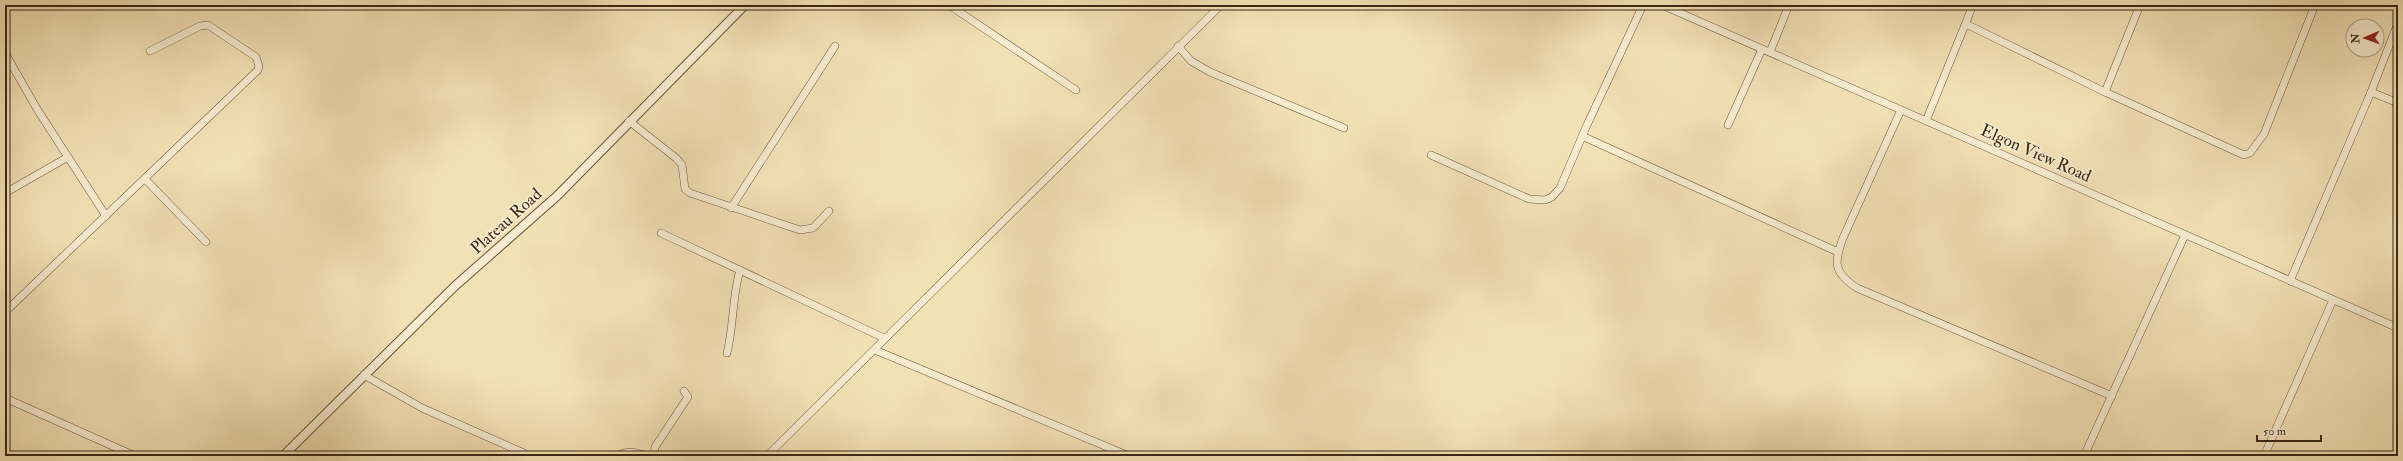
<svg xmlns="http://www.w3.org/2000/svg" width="2403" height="461" font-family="'IM FELL Double Pica',serif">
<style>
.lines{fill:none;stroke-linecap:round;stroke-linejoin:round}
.minor-casing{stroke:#68573d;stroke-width:8}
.tertiary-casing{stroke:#68573d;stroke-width:10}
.minor{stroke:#f7ecd0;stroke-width:7}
.tertiary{stroke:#f7ecd0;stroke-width:8}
.labels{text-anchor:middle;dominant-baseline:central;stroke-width:3.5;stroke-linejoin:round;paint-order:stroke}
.street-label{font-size:17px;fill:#392915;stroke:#f7ecd0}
</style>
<rect width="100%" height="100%" fill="#f3e1b6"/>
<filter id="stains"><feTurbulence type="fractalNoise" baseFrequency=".005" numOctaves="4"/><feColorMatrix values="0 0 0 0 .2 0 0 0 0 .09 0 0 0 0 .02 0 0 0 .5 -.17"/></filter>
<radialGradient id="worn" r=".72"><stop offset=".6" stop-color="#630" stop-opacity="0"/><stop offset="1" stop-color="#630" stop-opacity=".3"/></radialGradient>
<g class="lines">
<defs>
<g id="minor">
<polyline points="949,5 1076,90"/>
<polyline points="1662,5 2398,328"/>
<polyline points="1966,24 2105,92 2244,155 2250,153 2264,134 2315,5"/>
<polyline points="1178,46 1191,61 1210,72 1344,128"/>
<polyline points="1770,52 1789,5"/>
<polyline points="5,53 37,109 106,216"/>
<polyline points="2105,92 2140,5"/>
<polyline points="2371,92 2398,103"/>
<path d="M1901,110L1843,238C1834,263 1833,272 1857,288L2112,396"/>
<polyline points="629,121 676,158 682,165 685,189 690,193 800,230 813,228 829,211"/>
<polyline points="1926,121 1973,5"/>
<polyline points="1728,125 1762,49"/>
<polyline points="1582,136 1838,252"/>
<polyline points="1431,155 1529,199 1545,200 1552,197 1560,188 1587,125 1643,5"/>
<polyline points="145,179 206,242"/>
<polyline points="5,193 68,157"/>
<polyline points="731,208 835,46"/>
<polyline points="661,233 884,338"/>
<polyline points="2290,281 2371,92 2398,23"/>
<polyline points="5,312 258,70 259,66 256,57 208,25 200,26 150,51"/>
<polyline points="875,350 1129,456"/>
<path d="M727,353C734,325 732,297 740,270"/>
<polyline points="364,375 422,408 526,454"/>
<polyline points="5,398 135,456"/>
<path d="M617,456C627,450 635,452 646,456"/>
<polyline points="654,456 655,447 688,397 684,391"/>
<polyline points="767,456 1221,5"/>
<polyline points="2084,456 2185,235"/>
<polyline points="2264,456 2333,300"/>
</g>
<polyline id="tertiary" points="283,456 455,286 557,196 745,5"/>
</defs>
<use href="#minor" class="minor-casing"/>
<use href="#tertiary" class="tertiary-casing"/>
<use href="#minor" class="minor"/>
<use href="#tertiary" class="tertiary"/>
</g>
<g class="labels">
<g class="street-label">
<text transform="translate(2036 153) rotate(24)">Elgon View Road</text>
<text transform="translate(506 221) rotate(-42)">Plateau Road</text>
</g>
</g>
<rect width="2403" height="461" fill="none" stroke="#f3e1b6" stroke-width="20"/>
<rect x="6" y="6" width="2391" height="449" fill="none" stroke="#392915" stroke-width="2"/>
<rect x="10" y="10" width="2383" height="441" fill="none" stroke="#392915"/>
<g transform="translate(2365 38) rotate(268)"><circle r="19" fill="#f7ecd0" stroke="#ab9e85"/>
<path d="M0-3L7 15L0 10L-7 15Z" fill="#8f2418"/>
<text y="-6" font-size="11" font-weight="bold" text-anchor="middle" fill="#392915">N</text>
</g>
<path d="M2257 435v6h64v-6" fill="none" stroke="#392915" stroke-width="2"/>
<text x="2263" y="435" font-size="12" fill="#392915" stroke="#f7ecd0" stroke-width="3" paint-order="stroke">50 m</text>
<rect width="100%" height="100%" filter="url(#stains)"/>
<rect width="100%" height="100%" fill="url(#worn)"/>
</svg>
